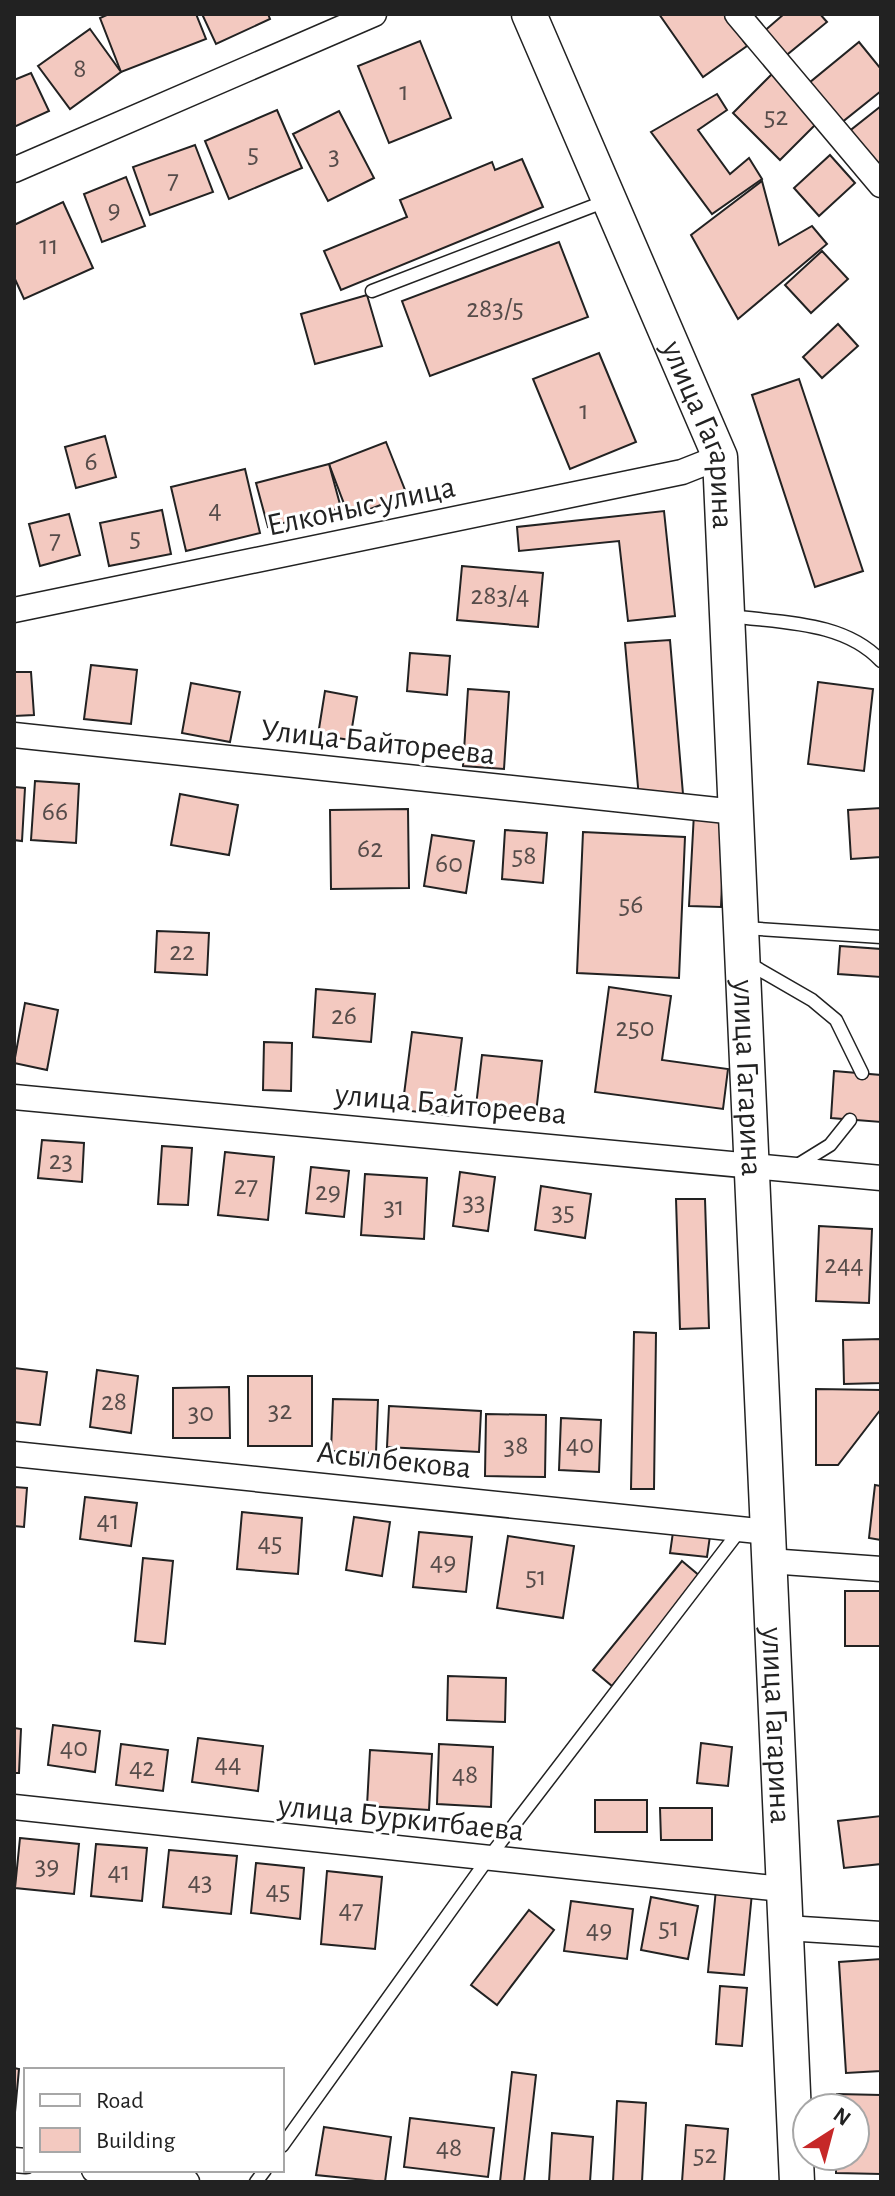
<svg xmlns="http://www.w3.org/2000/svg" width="895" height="2196" font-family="'Alegreya Sans',sans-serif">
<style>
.building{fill:#f3c9c0;stroke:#222;stroke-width:2}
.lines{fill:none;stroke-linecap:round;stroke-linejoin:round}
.service-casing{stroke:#222;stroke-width:15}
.minor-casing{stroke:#222;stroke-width:27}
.secondary-casing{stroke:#222;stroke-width:37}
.service{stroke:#fff;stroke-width:12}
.minor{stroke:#fff;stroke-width:24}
.secondary{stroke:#fff;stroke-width:34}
.labels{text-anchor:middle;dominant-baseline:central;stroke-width:6;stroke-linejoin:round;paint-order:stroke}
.number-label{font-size:28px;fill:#564c4a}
.street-label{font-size:32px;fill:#222;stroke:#fff}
</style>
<rect width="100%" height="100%" fill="#fff"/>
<g class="building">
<polygon points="109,14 196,14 206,39 121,72 100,18"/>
<polygon points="202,14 268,14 270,19 216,44"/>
<polygon points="659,14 724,14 747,46 703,77"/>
<polygon points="784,14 820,14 827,22 783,58 762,33"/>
<polygon points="90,29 121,72 70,109 38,66"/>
<polygon points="420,41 451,118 389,143 358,66"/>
<polygon points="859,42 881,69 881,91 841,123 809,83"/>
<polygon points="31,73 49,111 14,127 14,80"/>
<polygon points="772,74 819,121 780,160 733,113"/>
<polygon points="717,94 727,110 698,130 730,174 749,158 762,179 712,214 651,132"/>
<polygon points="881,106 881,172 847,133"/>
<polygon points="277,110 302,168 229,199 205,141"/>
<polygon points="339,111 374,178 328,201 293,134"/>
<polygon points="195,145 213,192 150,215 133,167"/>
<polygon points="830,155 855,183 819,216 794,188"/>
<polygon points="522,159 543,207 341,290 324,251 407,217 400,200 492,162 495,170"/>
<polygon points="126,177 145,226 102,242 84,194"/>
<polygon points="762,181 779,245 812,226 827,244 738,319 691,235"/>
<polygon points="63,202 93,268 24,299 14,277 14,225"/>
<polygon points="559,242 588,317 430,376 402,301"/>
<polygon points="822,251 848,279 811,313 785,285"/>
<polygon points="367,295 382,346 315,364 301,314"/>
<polygon points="838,324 858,346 822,378 803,357"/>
<polygon points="599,353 636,442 570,469 533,379"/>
<polygon points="799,379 863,571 815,587 752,395"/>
<polygon points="105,436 116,477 76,488 65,447"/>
<polygon points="386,442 407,495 349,517 329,464"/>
<polygon points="329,464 341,508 268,527 256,483"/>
<polygon points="245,469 260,533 186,551 171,487"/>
<polygon points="162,510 171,554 109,566 100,523"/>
<polygon points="664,511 675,616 628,621 619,541 519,551 517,527"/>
<polygon points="69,514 80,555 40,566 29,524"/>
<polygon points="462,566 543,573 538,627 457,620"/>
<polygon points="670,640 683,794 639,798 625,643"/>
<polygon points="410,653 450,656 447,695 407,691"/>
<polygon points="91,665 137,670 131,724 84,719"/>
<polygon points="14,672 31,672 34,715 14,716"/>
<polygon points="818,682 873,689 864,771 808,764"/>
<polygon points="191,683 240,692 230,742 182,733"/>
<polygon points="468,689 509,692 504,769 463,766"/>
<polygon points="325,691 357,697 350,740 318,735"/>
<polygon points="35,781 79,784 76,843 31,840"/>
<polygon points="14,787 25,788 22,841 14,840"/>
<polygon points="180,794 238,805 229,855 171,845"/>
<polygon points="881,808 881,857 851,859 848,810"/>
<polygon points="408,809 409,888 331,889 330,810"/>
<polygon points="694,813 725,815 721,907 689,906"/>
<polygon points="505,830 547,833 543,883 502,879"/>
<polygon points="583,832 685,837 679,978 577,973"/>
<polygon points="432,835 474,841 466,893 424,886"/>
<polygon points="157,931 209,933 207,975 155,972"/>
<polygon points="840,946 881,949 881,977 838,974"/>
<polygon points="609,987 671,996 662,1060 728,1069 723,1109 595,1092"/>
<polygon points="316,989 375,994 371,1042 313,1037"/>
<polygon points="25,1003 58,1010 47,1070 14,1063"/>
<polygon points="412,1032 462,1038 452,1116 402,1110"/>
<polygon points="264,1042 292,1043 291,1091 263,1090"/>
<polygon points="482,1055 542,1061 536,1113 476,1106"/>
<polygon points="834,1071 881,1075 881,1122 831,1118"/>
<polygon points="42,1140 84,1143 82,1182 38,1178"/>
<polygon points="162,1146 192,1148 188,1205 158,1204"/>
<polygon points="225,1152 274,1157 268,1220 218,1215"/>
<polygon points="311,1167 349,1171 344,1217 306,1213"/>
<polygon points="460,1172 495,1177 488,1231 453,1226"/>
<polygon points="365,1174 427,1178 424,1239 361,1235"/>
<polygon points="541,1186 591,1194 585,1238 535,1230"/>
<polygon points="676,1199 705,1199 709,1328 680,1329"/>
<polygon points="819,1226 872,1229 869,1303 816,1301"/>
<polygon points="634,1332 656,1333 654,1489 631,1489"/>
<polygon points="881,1339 881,1383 844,1384 843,1340"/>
<polygon points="14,1368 47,1372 40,1425 14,1422"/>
<polygon points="97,1370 138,1376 131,1433 90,1427"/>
<rect x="248" y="1376" width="64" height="70"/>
<polygon points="229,1387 230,1438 173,1438 173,1388"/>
<polygon points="816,1389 881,1390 881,1409 838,1465 816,1465"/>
<polygon points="333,1399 378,1400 376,1453 331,1451"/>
<polygon points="389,1406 481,1411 479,1452 387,1447"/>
<polygon points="486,1414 546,1415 545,1477 485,1476"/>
<polygon points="561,1418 601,1420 599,1472 559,1470"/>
<polygon points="875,1485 881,1486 881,1540 869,1538"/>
<polygon points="14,1487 27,1488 24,1527 14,1526"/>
<polygon points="85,1497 137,1503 131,1546 80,1539"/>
<polygon points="242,1512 302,1518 298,1574 237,1569"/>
<polygon points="354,1517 390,1522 382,1576 346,1570"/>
<polygon points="419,1532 472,1537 466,1592 413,1587"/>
<polygon points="673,1532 710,1536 707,1557 670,1553"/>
<polygon points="508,1536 574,1546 563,1618 497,1608"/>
<polygon points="143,1558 173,1561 165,1644 135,1641"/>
<polygon points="682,1561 701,1577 612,1686 593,1670"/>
<rect x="845" y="1591" width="36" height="55"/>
<polygon points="448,1676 506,1678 505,1722 447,1720"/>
<polygon points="53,1725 100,1731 95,1772 48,1765"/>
<polygon points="14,1728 21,1729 19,1773 14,1773"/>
<polygon points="198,1738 263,1746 258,1791 192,1782"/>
<polygon points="701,1743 732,1747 728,1786 697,1783"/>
<polygon points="121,1744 168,1750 163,1791 116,1785"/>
<polygon points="439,1744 493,1747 491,1807 437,1804"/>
<polygon points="370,1750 432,1754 429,1810 367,1806"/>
<rect x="595" y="1800" width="52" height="32"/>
<polygon points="660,1808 712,1808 712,1840 661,1840"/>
<polygon points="881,1816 881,1864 844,1868 838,1821"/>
<polygon points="20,1838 79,1844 74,1894 15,1888"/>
<polygon points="96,1844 147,1848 142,1901 91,1896"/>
<polygon points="169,1850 237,1856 231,1914 163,1907"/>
<polygon points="256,1863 304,1868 300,1919 251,1913"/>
<polygon points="327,1871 382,1877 375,1949 321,1944"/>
<polygon points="716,1889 752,1893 744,1975 708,1972"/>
<polygon points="651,1897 698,1906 688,1959 641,1950"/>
<polygon points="571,1901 633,1909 627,1959 564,1951"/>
<polygon points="529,1910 554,1930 497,2005 471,1985"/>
<polygon points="881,1959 881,2071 846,2073 839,1962"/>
<polygon points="720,1986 747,1988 742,2046 716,2044"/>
<polygon points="14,2068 19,2069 14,2123"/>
<polygon points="512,2072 536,2075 524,2182 500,2182"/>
<polygon points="837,2094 881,2095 881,2174 836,2173 836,2156 855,2156 855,2108 836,2108"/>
<polygon points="617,2101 646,2103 642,2182 613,2182"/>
<polygon points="410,2118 494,2128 488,2177 404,2167"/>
<polygon points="686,2125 728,2129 724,2182 682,2182"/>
<polygon points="324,2127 391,2137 385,2182 316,2175"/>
<polygon points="552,2133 593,2137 590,2182 549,2182"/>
</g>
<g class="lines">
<defs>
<g id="service">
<polyline points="372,291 606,201"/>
<path d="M731,616C781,623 844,621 881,661"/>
<polyline points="744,928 881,937"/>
<polyline points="748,963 812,1000 836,1020 862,1073"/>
<polyline points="796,1166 830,1145 850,1120"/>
<polyline points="282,2146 487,1860 740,1530"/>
<polyline points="256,2182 265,2170"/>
</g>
<g id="minor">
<polyline points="737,14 881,185"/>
<polyline points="14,170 374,14"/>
<polyline points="14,610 682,472 720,457"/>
<polyline points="14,735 736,812"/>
<polyline points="14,1097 881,1178"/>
<polyline points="14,1454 768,1532"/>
<polyline points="769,1561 881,1569"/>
<polyline points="14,1807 782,1889"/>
<polyline points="786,1928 881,1934"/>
<polyline points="14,2160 26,2161"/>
<polyline points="94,2170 187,2182"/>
</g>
<g id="secondary">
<path id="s1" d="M529,14L720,457L797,2182"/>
</g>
</defs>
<use href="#service" class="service-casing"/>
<use href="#minor" class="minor-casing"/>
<use href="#secondary" class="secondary-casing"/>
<use href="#service" class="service"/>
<use href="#minor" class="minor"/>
<use href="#secondary" class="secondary"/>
</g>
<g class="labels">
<g class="number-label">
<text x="80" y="69">8</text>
<text x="404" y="92">1</text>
<text x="776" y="117">52</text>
<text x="253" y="154">5</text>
<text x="334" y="156">3</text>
<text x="173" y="180">7</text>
<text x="114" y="210">9</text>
<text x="49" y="246">11</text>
<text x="495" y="309">283/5</text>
<text x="584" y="411">1</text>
<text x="91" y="462">6</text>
<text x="215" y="510">4</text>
<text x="135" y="538">5</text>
<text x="55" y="540">7</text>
<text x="500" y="596">283/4</text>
<text x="55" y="812">66</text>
<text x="370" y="849">62</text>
<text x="524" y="856">58</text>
<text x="449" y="864">60</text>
<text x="631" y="905">56</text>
<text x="182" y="952">22</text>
<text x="344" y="1016">26</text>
<text x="635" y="1028">250</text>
<text x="61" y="1161">23</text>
<text x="246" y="1186">27</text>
<text x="328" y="1192">29</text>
<text x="474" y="1202">33</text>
<text x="394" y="1207">31</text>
<text x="563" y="1212">35</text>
<text x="844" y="1265">244</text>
<text x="114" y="1402">28</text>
<text x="280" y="1411">32</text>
<text x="201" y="1413">30</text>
<text x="580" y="1445">40</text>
<text x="516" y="1446">38</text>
<text x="108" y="1521">41</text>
<text x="270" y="1543">45</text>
<text x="443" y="1562">49</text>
<text x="536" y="1577">51</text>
<text x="74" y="1748">40</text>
<text x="228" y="1764">44</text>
<text x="142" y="1768">42</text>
<text x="465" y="1775">48</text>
<text x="47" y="1866">39</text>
<text x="119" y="1872">41</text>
<text x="200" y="1882">43</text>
<text x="278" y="1891">45</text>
<text x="351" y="1910">47</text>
<text x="669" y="1928">51</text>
<text x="599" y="1930">49</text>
<text x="449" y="2148">48</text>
<text x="705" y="2155">52</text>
</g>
<g class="street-label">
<text stroke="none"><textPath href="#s1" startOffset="456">улица Гагарина</textPath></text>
<text transform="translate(361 506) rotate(-12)">Елконыс улица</text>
<text transform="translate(378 742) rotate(6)">Улица Байтореева</text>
<text stroke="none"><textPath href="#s1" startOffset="1104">улица Гагарина</textPath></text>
<text transform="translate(451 1104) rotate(5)">улица Байтореева</text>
<text transform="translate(394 1460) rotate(6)">Асылбекова</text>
<text stroke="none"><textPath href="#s1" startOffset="1752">улица Гагарина</textPath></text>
<text transform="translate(401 1818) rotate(6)">улица Буркитбаева</text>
</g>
</g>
<rect width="895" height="2196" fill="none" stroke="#222222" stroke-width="32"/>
<rect x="24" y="2068" width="260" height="104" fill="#ffffff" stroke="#a7a7a7" stroke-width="2"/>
<rect x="40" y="2094" width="40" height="12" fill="#ffffff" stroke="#a7a7a7" stroke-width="2"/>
<text x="96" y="2108" font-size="24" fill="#222222">Road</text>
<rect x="40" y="2128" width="40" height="24" fill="#f3c9c0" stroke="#a7a7a7" stroke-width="2"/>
<text x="96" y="2148" font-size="24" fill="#222222">Building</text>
<g transform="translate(831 2132) rotate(36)"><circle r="38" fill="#ffffff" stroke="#a7a7a7" stroke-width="2"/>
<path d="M0-6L14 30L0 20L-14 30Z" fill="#c62828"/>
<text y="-12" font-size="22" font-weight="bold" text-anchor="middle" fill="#222222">N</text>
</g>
</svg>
